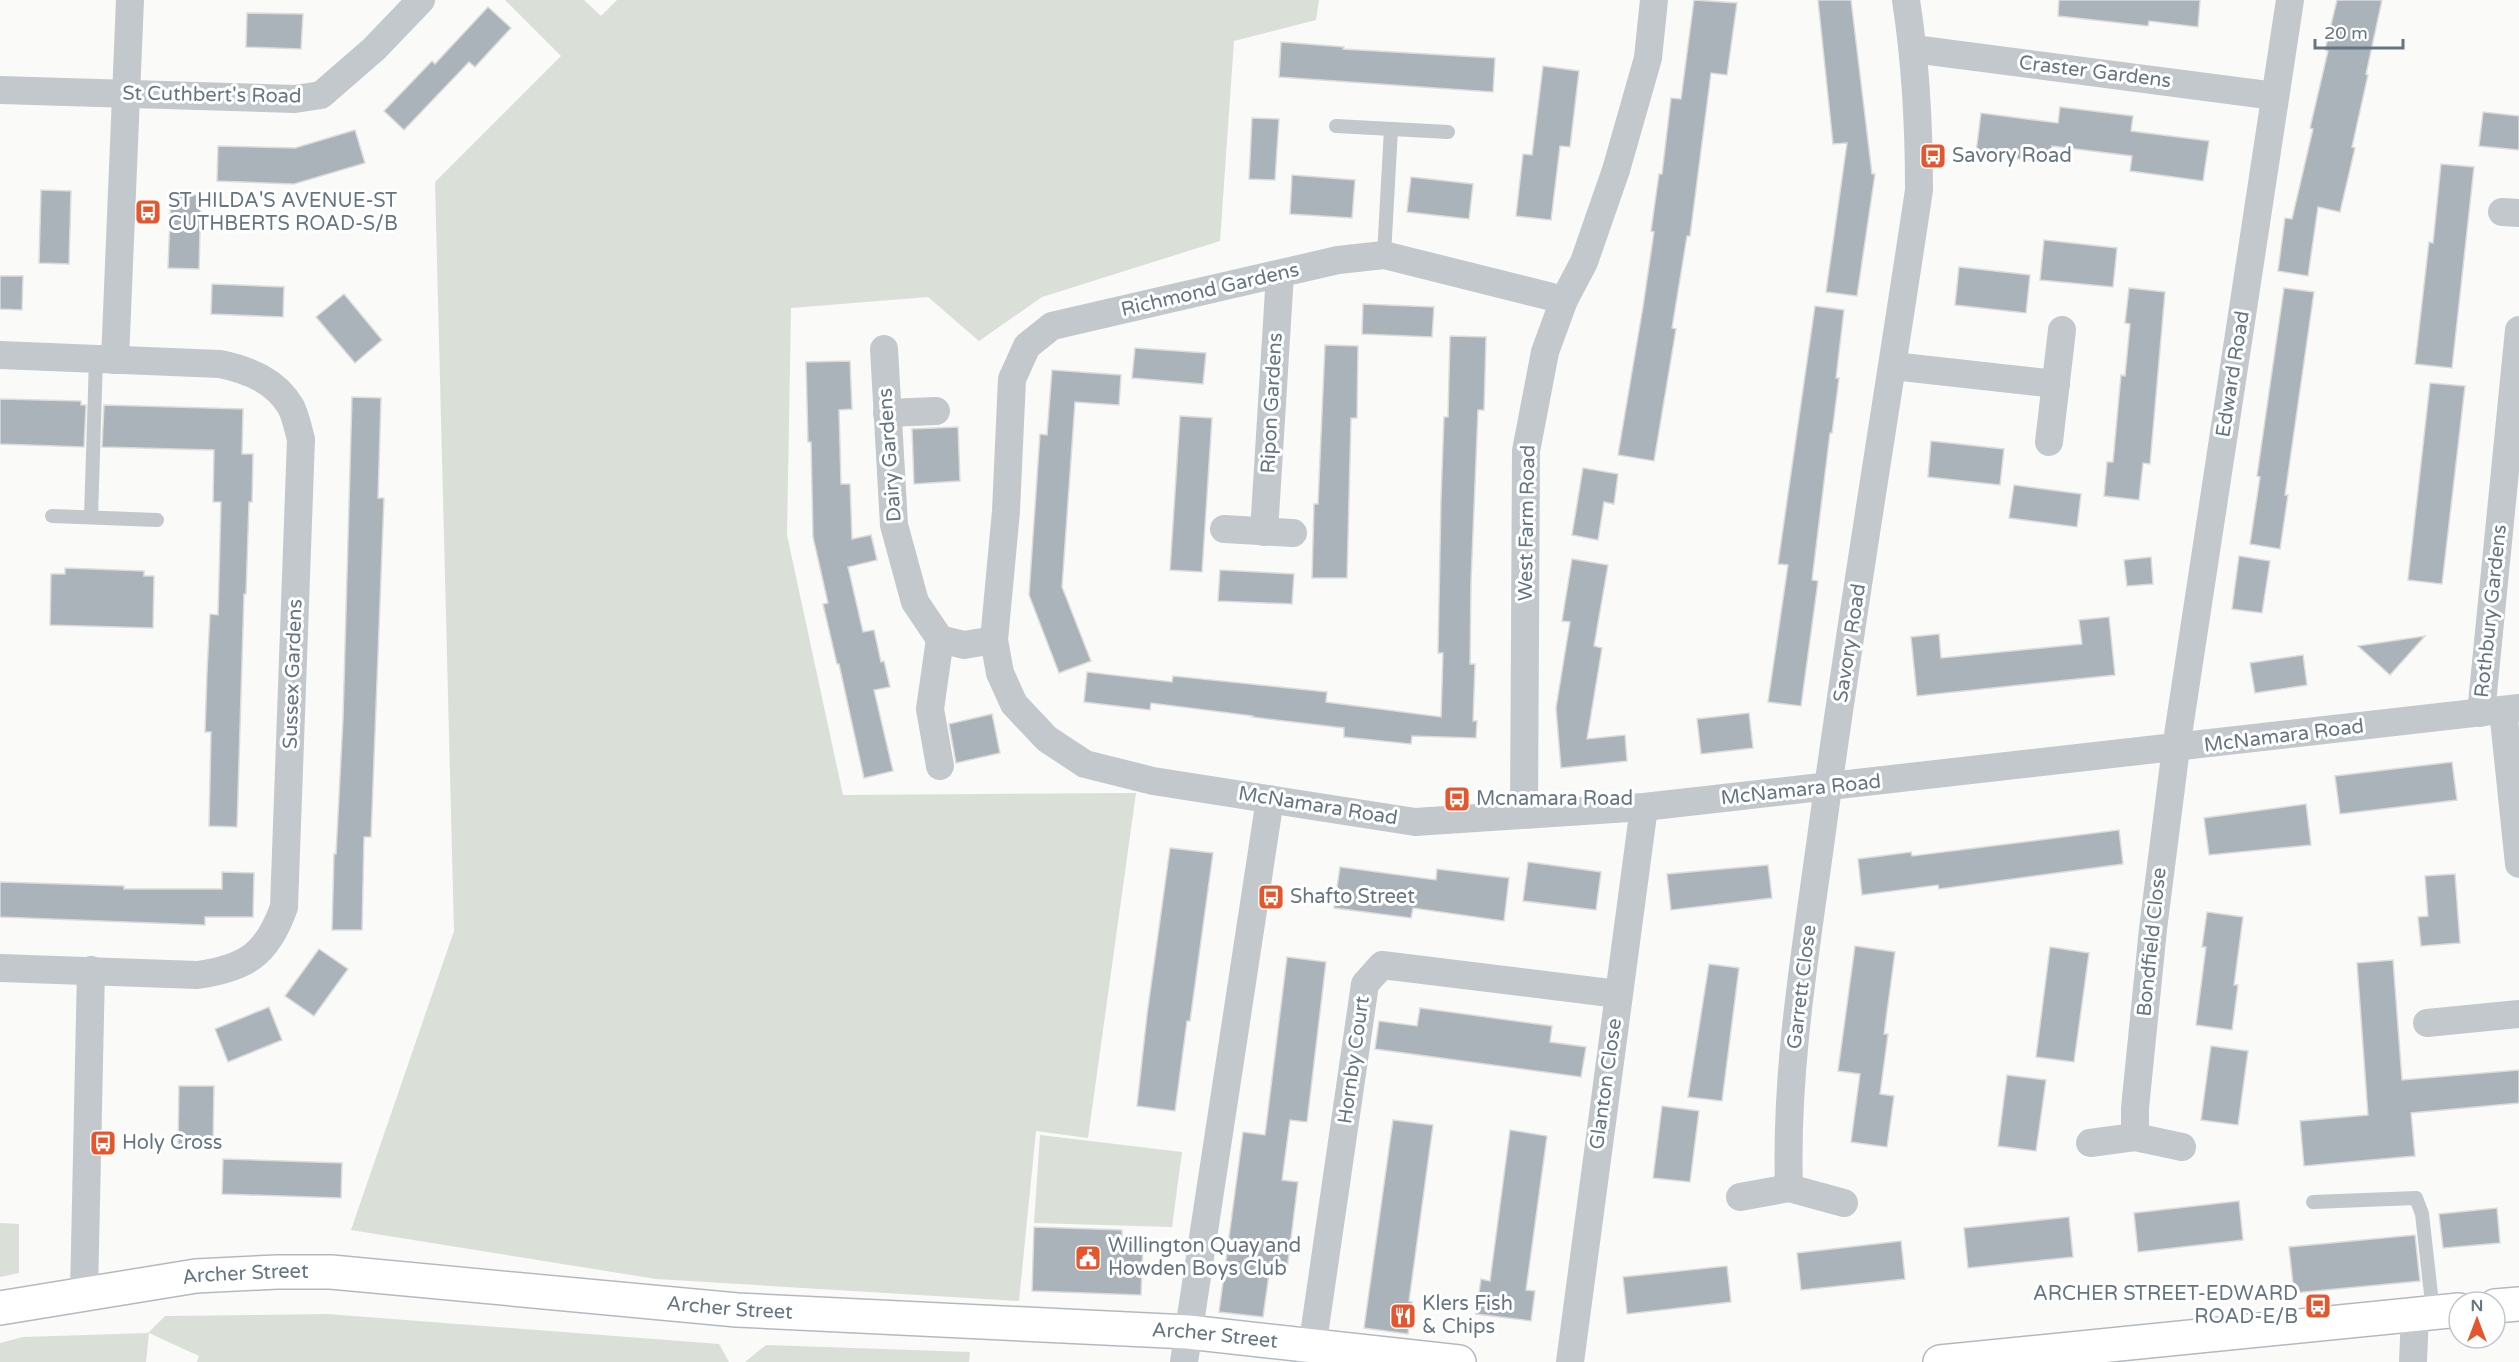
<svg xmlns="http://www.w3.org/2000/svg" width="2519" height="1362" font-family="'Varela Round',sans-serif">
<style>
.green{fill:#dadfd7}
.building{fill:#aab3b9;stroke:#dcdcda;stroke-width:1.5}
.lines{fill:none;stroke-linecap:round;stroke-linejoin:round}
.secondary-casing{stroke:#b3babf;stroke-width:36}
.service{stroke:#c3c8cc;stroke-width:14}
.minor{stroke:#c3c8cc;stroke-width:28}
.secondary{stroke:#fff;stroke-width:33}
.labels{text-anchor:middle;dominant-baseline:central;stroke-width:6;stroke-linejoin:round;paint-order:stroke}
.street-label{font-size:20px;fill:#657683;stroke:#fff}
.poi-label{font-size:20px;fill:#657683;stroke:#fff;text-anchor:start}
</style>
<rect width="100%" height="100%" fill="#fafaf8"/>
<g class="green">
<polygon points="505,0 584,0 601,16 617,0 1319,0 1316,20 1234,41 1220,241 1042,297 979,341 928,297 791,308 787,535 843,795 1136,793 1088,1138 1036,1131 1019,1301 656,1279 351,1230 454,931 435,182 561,56"/>
<polygon points="1040,1135 1182,1152 1172,1227 1034,1223"/>
<polygon points="0,1223 19,1224 19,1273 0,1277"/>
<polygon points="327,1314 719,1344 729,1362 197,1362 199,1356 149,1333 146,1362 0,1362 0,1343 23,1337 148,1333 165,1316"/>
<polygon points="766,1345 970,1352 969,1362 745,1362"/>
</g>
<g class="building">
<polygon points="1694,0 1737,3 1727,75 1711,73 1690,236 1687,236 1672,328 1676,329 1654,461 1618,455 1643,307 1654,232 1651,231 1659,174 1662,174 1671,98 1681,99"/>
<polygon points="1818,0 1851,0 1872,174 1875,174 1857,296 1826,292 1847,143 1833,144"/>
<polygon points="2059,0 2200,0 2198,27 2149,21 2148,26 2058,16"/>
<polygon points="2337,0 2382,0 2366,74 2368,75 2352,147 2355,148 2340,212 2318,207 2308,276 2278,271 2285,218 2292,219 2313,129 2310,128 2328,51 2325,50"/>
<polygon points="488,7 511,28 475,67 469,62 404,130 384,111 432,61 435,64"/>
<polygon points="247,13 303,14 301,49 246,47"/>
<polygon points="1281,42 1344,47 1343,49 1495,58 1493,92 1279,77"/>
<polygon points="1543,66 1579,71 1570,147 1560,146 1551,220 1516,216 1523,154 1532,155"/>
<polygon points="2060,107 2133,116 2131,131 2209,141 2203,181 2130,171 2132,156 2052,146 2049,163 1976,153 1981,113 2058,123"/>
<polygon points="2483,112 2519,116 2519,150 2479,146"/>
<polygon points="1252,118 1279,119 1275,180 1249,179"/>
<polygon points="355,130 365,163 294,184 217,181 218,146 295,148"/>
<polygon points="2441,164 2474,167 2452,368 2415,364 2429,242 2433,243"/>
<polygon points="1292,175 1355,180 1352,218 1290,214"/>
<polygon points="1411,177 1473,184 1469,219 1407,212"/>
<polygon points="41,190 71,191 69,264 39,263"/>
<polygon points="171,194 201,195 199,269 168,268"/>
<polygon points="2044,240 2117,248 2113,287 2040,280"/>
<polygon points="1959,267 2030,275 2026,313 1955,305"/>
<polygon points="0,276 23,276 22,310 0,309"/>
<polygon points="212,284 284,287 283,317 211,314"/>
<polygon points="2129,288 2165,292 2150,464 2143,463 2139,500 2104,496 2107,462 2113,462 2121,375 2125,376 2130,324 2125,323"/>
<polygon points="2284,288 2314,292 2285,495 2288,495 2280,549 2250,544 2260,477 2257,476"/>
<polygon points="344,294 382,340 355,363 316,317"/>
<polygon points="1363,304 1434,307 1432,337 1362,334"/>
<polygon points="1815,306 1844,310 1836,378 1839,378 1832,433 1830,433 1812,580 1818,581 1801,706 1768,702 1788,565 1778,564"/>
<polygon points="1450,336 1486,337 1484,410 1478,410 1471,581 1470,664 1475,664 1473,721 1477,721 1476,738 1412,736 1411,744 1344,737 1344,728 1252,717 1253,716 1151,703 1150,710 1084,702 1087,672 1172,682 1173,676 1327,692 1326,702 1441,717 1443,653 1438,653 1441,498 1444,417 1448,417"/>
<polygon points="1325,345 1358,346 1357,418 1351,418 1347,578 1312,578 1314,504 1318,504"/>
<polygon points="1135,348 1206,353 1203,384 1132,378"/>
<polygon points="850,361 852,409 839,410 841,484 850,484 852,539 871,535 877,560 848,567 863,632 874,630 881,662 884,661 890,687 874,690 893,771 864,778 839,664 837,664 823,604 828,603 813,537 811,442 808,442 806,362"/>
<polygon points="1052,370 1121,375 1119,405 1075,402 1062,587 1091,661 1059,673 1029,595 1040,434 1047,435"/>
<polygon points="2430,383 2465,386 2442,584 2408,580"/>
<polygon points="352,397 381,398 378,498 384,498 371,837 364,837 362,930 332,930 334,854 336,854 343,719"/>
<polygon points="0,399 81,401 81,405 86,405 84,447 0,444"/>
<polygon points="104,405 243,409 242,454 253,454 252,502 249,502 246,594 244,594 237,827 209,826 211,732 205,732 207,673 210,614 218,615 221,502 213,502 214,450 102,447"/>
<polygon points="1180,416 1212,418 1202,572 1170,570"/>
<polygon points="958,427 960,481 914,484 912,429"/>
<polygon points="1931,441 2004,449 2000,485 1928,477"/>
<polygon points="1583,468 1618,474 1614,504 1604,502 1598,540 1572,535"/>
<polygon points="2014,485 2081,494 2077,527 2009,518"/>
<polygon points="2239,556 2270,561 2262,613 2232,609"/>
<polygon points="2151,557 2153,584 2127,586 2124,560"/>
<polygon points="1572,559 1608,565 1594,646 1602,648 1587,739 1625,735 1627,761 1561,768 1556,708 1570,622 1562,621"/>
<polygon points="65,568 144,571 144,576 154,576 153,628 50,625 51,574 65,574"/>
<polygon points="1220,570 1294,574 1292,604 1218,601"/>
<polygon points="2109,617 2115,675 1917,696 1911,637 1939,634 1941,658 2082,644 2079,620"/>
<polygon points="2425,636 2390,675 2358,646"/>
<polygon points="2303,655 2307,685 2255,693 2250,663"/>
<polygon points="1749,713 1753,748 1701,754 1697,719"/>
<polygon points="992,714 1000,753 956,763 949,724"/>
<polygon points="2452,762 2457,800 2340,814 2335,776"/>
<polygon points="2306,804 2311,845 2209,855 2204,818"/>
<polygon points="2119,830 2123,864 1939,889 1938,885 1862,895 1858,859 1911,852 1912,856"/>
<polygon points="1170,848 1213,853 1190,1021 1187,1021 1175,1111 1137,1106 1147,1015"/>
<polygon points="1528,862 1601,872 1596,910 1523,901"/>
<polygon points="1768,865 1772,898 1671,910 1667,874"/>
<polygon points="1340,867 1436,880 1437,869 1509,878 1504,921 1413,908 1411,918 1334,908"/>
<polygon points="222,872 254,873 253,917 205,917 205,925 0,917 0,882 124,886 124,889 222,889"/>
<polygon points="2455,874 2460,943 2421,946 2418,917 2428,916 2425,876"/>
<polygon points="2207,912 2243,917 2234,985 2238,985 2232,1030 2196,1025 2206,947 2202,947"/>
<polygon points="1855,946 1895,952 1884,1034 1888,1034 1880,1094 1894,1096 1887,1147 1851,1142 1860,1074 1838,1071"/>
<polygon points="2050,947 2089,953 2074,1062 2036,1057"/>
<polygon points="319,949 348,969 314,1016 285,996"/>
<polygon points="1287,957 1326,962 1307,1122 1290,1120 1282,1180 1298,1182 1287,1270 1270,1267 1263,1317 1219,1312 1243,1132 1265,1135"/>
<polygon points="2393,960 2402,1080 2519,1070 2519,1103 2411,1113 2415,1156 2304,1166 2300,1121 2368,1115 2357,963"/>
<polygon points="1709,964 1739,968 1722,1101 1688,1097"/>
<polygon points="269,1007 282,1040 228,1062 215,1029"/>
<polygon points="1420,1008 1552,1026 1550,1042 1586,1047 1581,1077 1375,1049 1379,1021 1417,1026"/>
<polygon points="2211,1046 2248,1051 2238,1125 2201,1120"/>
<polygon points="2007,1075 2046,1080 2036,1151 1998,1146"/>
<polygon points="179,1086 214,1086 213,1147 178,1146"/>
<polygon points="1662,1106 1699,1111 1690,1182 1653,1178"/>
<polygon points="1393,1120 1433,1125 1409,1301 1412,1302 1408,1334 1364,1328"/>
<polygon points="1510,1130 1547,1136 1526,1290 1535,1291 1531,1321 1476,1314 1481,1279 1490,1281"/>
<polygon points="223,1159 342,1163 341,1198 222,1194"/>
<polygon points="2239,1201 2243,1240 2138,1252 2134,1213"/>
<polygon points="2497,1208 2500,1243 2443,1248 2439,1214"/>
<polygon points="2069,1217 2073,1257 1968,1268 1964,1228"/>
<polygon points="1034,1227 1122,1230 1122,1243 1143,1244 1141,1295 1032,1291"/>
<polygon points="2415,1235 2420,1281 2294,1293 2289,1247"/>
<polygon points="1901,1241 1905,1279 1801,1290 1797,1253"/>
<polygon points="1727,1266 1731,1302 1627,1314 1623,1277"/>
</g>
<g class="lines">
<defs>
<g id="secondary">
<polyline points="2495,1306 2519,1304"/>
<path id="s1" d="M0,1308L196,1276L277,1272H331L737,1310L1188,1332L1459,1362"/>
<polyline points="1940,1362 2459,1310"/>
</g>
</defs>
<use href="#secondary" class="secondary-casing"/>
<g class="service">
<polyline points="1336,126 1448,132"/>
<polyline points="1384,255 1391,129"/>
<polyline points="52,516 157,520"/>
<polyline points="91,517 96,359"/>
<polyline points="2313,1202 2416,1198 2422,1214 2433,1312"/>
</g>
<g class="minor">
<polyline points="1914,49 2275,96"/>
<polyline points="0,90 295,99 321,95 374,49 421,0"/>
<polyline points="2502,212 2519,213"/>
<polyline points="1564,300 1384,255 1338,260 1052,326 1027,346 1012,379 1006,511 994,640 1000,673 1014,704 1047,739 1085,764 1153,781 1415,822 1644,807 2519,708"/>
<polyline points="884,349 894,525 915,602 940,639 964,645 994,640"/>
<path d="M0,355L220,364C249,370 276,381 291,407C296,417 298,429 301,439L284,907C267,955 246,968 197,975L0,968"/>
<polyline points="115,360 130,0"/>
<polyline points="1893,366 2056,384"/>
<polyline points="887,413 936,411"/>
<polyline points="2049,442 2062,330"/>
<polyline points="1224,529 1293,533"/>
<polyline points="1264,532 1280,274"/>
<polyline points="940,639 930,709 940,766"/>
<polyline points="2503,710 2519,864"/>
<polyline points="2481,713 2519,330"/>
<polyline points="1524,814 1526,451 1545,352 1564,300 1584,262 1616,170 1648,58 1654,0"/>
<polyline points="2427,1023 2519,1014"/>
<polyline points="2135,1137 2135,1108 2153,929 2176,748 2290,0"/>
<polyline points="2090,1143 2135,1137 2182,1147"/>
<path d="M1789,1188C1785,1068 1806,949 1822,831C1851,617 1887,404 1919,190C1919,126 1916,64 1906,0"/>
<polyline points="1740,1197 1789,1188 1844,1203"/>
<polyline points="84,1294 91,970"/>
<polyline points="1184,1362 1270,799"/>
<polyline points="1310,1362 1365,984 1382,965 1618,994"/>
<polyline points="1570,1362 1644,807"/>
<polyline points="2413,1362 2415,1314"/>
</g>
<use href="#secondary" class="secondary"/>
</g>
<defs>
<symbol id="bus-square" viewBox="-11 -11 22 22"><rect x="-9" y="-9" width="18" height="18" rx="4" fill="#e4572e" stroke="#fff"/><path d="M-5-6H5V4H4V6H2V4H-2V6H-4V4H-5ZM-3.5-4V0h7V-4ZM-3.5 1.2v1.5H-2V1.2ZM2 1.2v1.5H3.5V1.2Z" fill="#fff"/></symbol>
<symbol id="civic-square" viewBox="-11 -11 22 22"><rect x="-9" y="-9" width="18" height="18" rx="4" fill="#e4572e" stroke="#fff"/><path d="M-.6-6.5H3V-4.5H.6V-3L4-1V1h2V6H-6V1h2V-1L-.6-3ZM-1.2 2.5V6h2.4V2.5Z" fill="#fff"/></symbol>
<symbol id="restaurant-square" viewBox="-11 -11 22 22"><rect x="-9" y="-9" width="18" height="18" rx="4" fill="#e4572e" stroke="#fff"/><path d="M-5-6h1v4h1v-4h1v4h1v-4h1v5L-1.5 .5V6h-2V.5L-5-1ZM5-6V6H3V1.5H1.5Q1.5-4 5-6Z" fill="#fff"/></symbol>
</defs>
<g fill-rule="evenodd">
<use href="#bus-square" x="1918" y="141" width="30" height="30"/>
<use href="#bus-square" x="133" y="197" width="30" height="30"/>
<use href="#bus-square" x="1442" y="784" width="30" height="30"/>
<use href="#bus-square" x="1256" y="882" width="30" height="30"/>
<use href="#bus-square" x="88" y="1128" width="30" height="30"/>
<use href="#civic-square" x="1073" y="1243" width="30" height="30"/>
<use href="#bus-square" x="2303" y="1291" width="30" height="30"/>
<use href="#restaurant-square" x="1388" y="1301" width="30" height="30"/>
</g>
<g class="labels">
<g class="street-label">
<text transform="translate(2095 72) rotate(7)">Craster Gardens</text>
<text transform="translate(212 95) rotate(1)">St Cuthbert's Road</text>
<text transform="translate(1210 290) rotate(-13)">Richmond Gardens</text>
<text transform="translate(2233 374) rotate(-81)">Edward Road</text>
<text transform="translate(1272 403) rotate(-87)">Ripon Gardens</text>
<text transform="translate(890 455) rotate(-94)">Dairy Gardens</text>
<text transform="translate(1527 523) rotate(-89)">West Farm Road</text>
<text transform="translate(2491 611) rotate(-84)">Rothbury Gardens</text>
<text transform="translate(1850 643) rotate(-81)">Savory Road</text>
<text transform="translate(293 674) rotate(-88)">Sussex Gardens</text>
<text transform="translate(2284 736) rotate(-7)">McNamara Road</text>
<text transform="translate(1801 790) rotate(-6)">McNamara Road</text>
<text transform="translate(1318 806) rotate(9)">McNamara Road</text>
<text transform="translate(2152 942) rotate(-84)">Bondfield Close</text>
<text transform="translate(1802 987) rotate(-83)">Garrett Close</text>
<text transform="translate(1354 1060) rotate(-82)">Hornby Court</text>
<text transform="translate(1606 1084) rotate(-82)">Glanton Close</text>
<text stroke="none"><textPath href="#s1" startOffset="248">Archer Street</textPath></text>
<text stroke="none"><textPath href="#s1" startOffset="734">Archer Street</textPath></text>
<text stroke="none"><textPath href="#s1" startOffset="1220">Archer Street</textPath></text>
</g>
<g class="poi-label">
<text x="1952" y="156">Savory Road</text>
<text x="168" y="201">ST HILDA'S AVENUE-ST<tspan x="168" dy="23">CUTHBERTS ROAD-S/B</tspan></text>
<text x="1476" y="799">Mcnamara Road</text>
<text x="1290" y="897">Shafto Street</text>
<text x="122" y="1143">Holy Cross</text>
<text x="1108" y="1246">Willington Quay and<tspan x="1108" dy="23">Howden Boys Club</tspan></text>
<text x="2298" y="1294" text-anchor="end">ARCHER STREET-EDWARD<tspan x="2298" dy="23">ROAD-E/B</tspan></text>
<text x="1422" y="1304">Klers Fish<tspan x="1422" dy="23">&amp; Chips</tspan></text>
</g>
</g>
<g transform="translate(2477 1320)"><circle r="28" fill="#ffffff" stroke="#c1c8cd" stroke-width="1.5"/>
<path d="M0-4.5L10 22L0 15L-10 22Z" fill="#e4572e"/>
<text y="-9" font-size="16" font-weight="bold" text-anchor="middle" fill="#657683">N</text>
</g>
<path d="M2315 39v9h88v-9" fill="none" stroke="#657683" stroke-width="3"/>
<text x="2324" y="39" font-size="18" fill="#657683" stroke="#ffffff" stroke-width="4.5" paint-order="stroke">20 m</text>
</svg>
